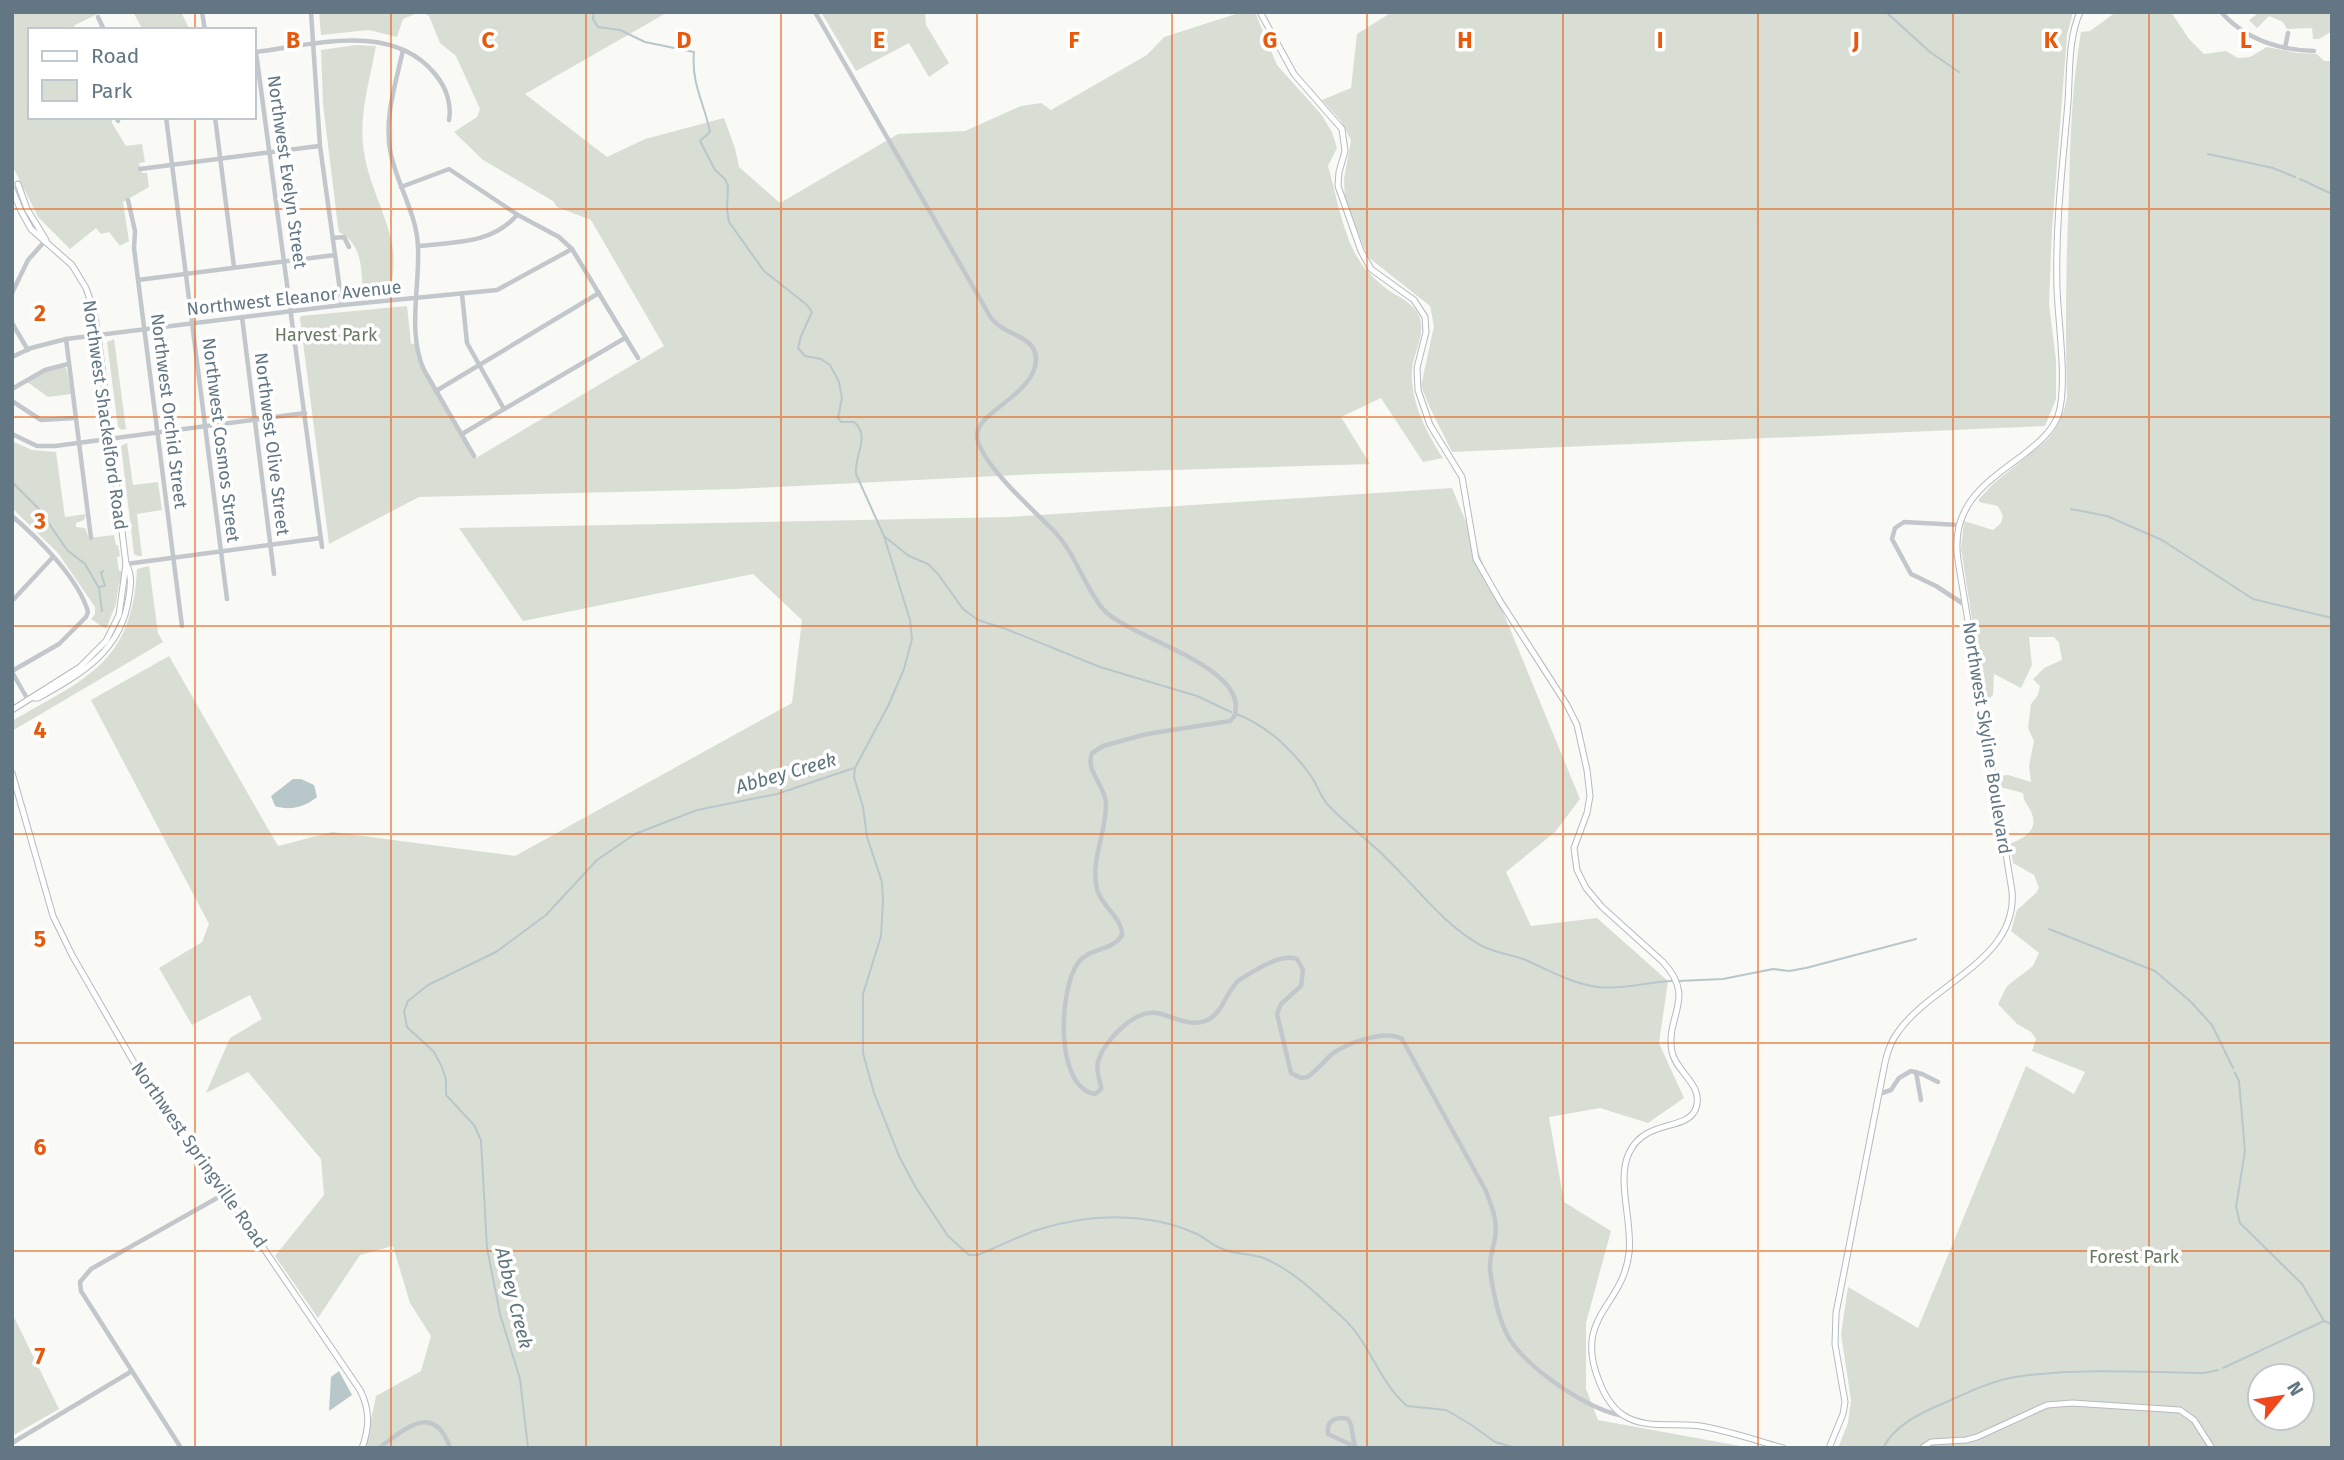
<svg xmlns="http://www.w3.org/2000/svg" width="2344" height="1460" font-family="'Fira Sans',sans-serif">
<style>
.green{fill:#d9ded5;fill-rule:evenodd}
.water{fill:#b8c7ca}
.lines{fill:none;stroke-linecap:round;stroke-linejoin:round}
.stream{stroke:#b8c7ca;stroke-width:2}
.secondary-casing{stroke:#b4bbc0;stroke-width:7}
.street{stroke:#c2c7cb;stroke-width:4.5}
.secondary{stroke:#fff;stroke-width:5}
.grid{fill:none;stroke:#e8590c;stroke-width:2;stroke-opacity:0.55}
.labels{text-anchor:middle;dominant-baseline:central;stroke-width:7;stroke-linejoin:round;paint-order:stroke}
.street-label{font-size:18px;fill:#627683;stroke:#fff}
.park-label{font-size:18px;fill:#677a61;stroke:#fff}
.water-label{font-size:19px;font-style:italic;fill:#5d767d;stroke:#fff}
.grid-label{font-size:23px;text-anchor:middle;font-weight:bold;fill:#e8590c;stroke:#fff;stroke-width:7;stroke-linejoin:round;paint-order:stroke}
</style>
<rect width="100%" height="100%" fill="#f9f9f6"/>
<g class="green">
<polygon points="12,12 102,12 75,25 73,30 30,30 30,117 112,117 112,123 126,146 142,144 145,162 139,163 142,173 147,173 149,187 123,202 129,241 120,246 109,232 101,234 96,228 70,249 38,217 12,165"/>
<polygon points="133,12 181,12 190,30 143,30"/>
<polygon points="319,12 420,12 403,19 397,37 369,30 321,35"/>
<path d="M422,12H668L525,94L607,157L645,139L724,118L735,148L739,167L780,203L898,134L965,131L1021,106L1041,103L1051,110L1147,55L1164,37L1242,12H1255L1277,65L1321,114L1332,132L1337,148L1328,166C1337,196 1344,243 1364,267C1370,274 1379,283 1387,289C1398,297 1413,302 1419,316C1426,333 1414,352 1412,369C1410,401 1426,432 1443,458L1423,462L1381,398L1341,417L1370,464L1038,474L735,489L419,497L329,544L300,319L301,316L407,306L411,344L417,343L424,369L476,458L664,346L591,220L557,207L553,201L483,160L454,132L477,117L480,109L456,56L440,43L429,16Z"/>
<polygon points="821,12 925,12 926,25 949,63 929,77 909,43 856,71"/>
<polygon points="1392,12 2073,12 2067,35 2052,229 2049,304 2056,360 2056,399 2045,426 1452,452 1430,408 1421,386 1434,326 1430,306 1368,257 1345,200 1344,179 1351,140 1341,121 1322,100 1351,88 1357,34"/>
<path d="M2116,12H2171L2189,39L2204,54L2226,51L2238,58L2250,57L2267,47L2297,53L2317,54L2324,61H2332V1448H1838L1848,1423L1851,1400L1841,1334L1848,1287L1918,1328L2026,1066L2074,1094L2085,1072L2032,1051L2036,1039L2031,1032L2017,1024L1998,1004L2007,986L2033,966L2039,953L2011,931L2017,910L2036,893L2039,888L2034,875L2013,863L2010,844C2024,838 2038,831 2032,814C2029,805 2024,804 2023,793L2000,787L1999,776L2008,775L2031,782L2029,766L2034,741L2028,728L2031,704L2038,695L2040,686L2033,679L2044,668L2062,660L2059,643L2054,637H2029L2032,665L2021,688L1994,674L1993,695L1990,698H1984L1961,548L1964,521L1993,530L2001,523L2003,516L1998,506L1979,502V499L1994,483L2046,441C2058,428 2064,414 2067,397C2065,329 2066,261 2069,193C2070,139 2072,85 2081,32L2090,31ZM2260,1376H2302V1418H2260Z"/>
<polygon points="2254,12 2332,12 2332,31 2319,39 2313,39 2312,28 2287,29 2283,22 2269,16 2257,28 2249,20 2256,15"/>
<path d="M356,45L376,46C370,80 358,116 364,152C369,186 388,216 393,250C395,264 392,279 391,293L363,295C361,271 364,245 339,232L338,227L323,104L321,50Z"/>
<polygon points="114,339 126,429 122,430 118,427 107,342"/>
<polygon points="65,367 67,370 71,394 48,397 26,381 42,373"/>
<polygon points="12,441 32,450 56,452 65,517 86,514 84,520 76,523 76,527 85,528 89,538 114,535 116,545 118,545 120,556 117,557 119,571 122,571 122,583 119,583 116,604 106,629 91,619 95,614 95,607 58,553 12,508"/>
<polygon points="127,443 133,485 158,482 162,510 137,514 142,556 138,556 134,554 121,446"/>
<polygon points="1452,488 1580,799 1555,832 1506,872 1531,926 1597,918 1668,981 1659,1043 1684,1098 1648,1123 1600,1108 1549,1117 1564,1202 1611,1231 1586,1323 1586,1389 1598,1420 1751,1448 365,1448 376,1396 421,1371 431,1336 410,1303 393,1246 360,1255 318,1318 275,1256 324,1195 321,1159 248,1072 206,1093 230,1038 262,1019 250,995 192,1025 159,968 202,942 209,924 91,700 169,656 278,846 332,832 515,856 792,703 802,620 753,574 523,621 459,528 1010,517"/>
<path d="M149,566L158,633L163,642L12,731V721C86,678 132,664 137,569Z"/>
<polygon points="12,1313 59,1409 12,1436"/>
</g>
<g class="water">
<path d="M293,779H301L314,785L317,797C305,807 289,811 275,806L271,796Z"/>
<polygon points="339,1371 352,1395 329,1411 331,1377"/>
</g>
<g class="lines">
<g class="stream">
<path d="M594,12L593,19L598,27L620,30L645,42L694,52C691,84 704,102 710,132L700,141L715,170L725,179L728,186L727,210L729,222L764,271L807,305L812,312L801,336L798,348L805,356L821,359L830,365L839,382L842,398L838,418L841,422H854C871,436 854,455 856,474L884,536L910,620L912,639L904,669L889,704L855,768L854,777L863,807L867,837L882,882L883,901L881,936L863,994V1053L874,1093L899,1156L916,1188L948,1236L969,1255H978C997,1247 1017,1237 1037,1230C1087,1214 1148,1211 1197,1234C1205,1238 1212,1245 1220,1248C1234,1255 1251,1253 1266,1259C1295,1272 1319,1296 1342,1317C1370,1342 1378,1381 1407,1406L1446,1410L1470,1424L1495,1442L1516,1448"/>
<polyline points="1886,12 1930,52 1959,72"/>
<polyline points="2208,154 2273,168 2295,177"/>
<polyline points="2300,179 2332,194"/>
<polyline points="12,482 39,509 67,550 85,564 99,588 102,611"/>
<polyline points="2071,509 2107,516 2162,540 2253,599 2332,618"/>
<polyline points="885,537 909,556 928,564 938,574 963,609 978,620 1006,629 1100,667 1197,696 1231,712"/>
<polyline points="99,587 105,586 101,573 103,571"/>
<path d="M1236,714C1267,725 1295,752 1313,779C1318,788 1322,799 1329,806C1348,826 1370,841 1388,860C1419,890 1444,925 1482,946C1497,954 1513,954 1528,961C1550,971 1573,984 1598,987C1623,990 1647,982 1672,981"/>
<polyline points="2049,929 2155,971 2190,1001 2212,1025 2233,1068"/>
<polyline points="1678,981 1723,979 1773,969 1789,971 1806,968 1916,939"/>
<polyline points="2235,1073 2239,1081 2245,1151 2236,1207 2240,1223 2302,1284 2324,1321 2332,1324"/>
<polyline points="2223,1368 2324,1321"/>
<polyline points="528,1448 520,1379 500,1314 487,1248 481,1140 474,1125 446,1095 446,1080 442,1067 434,1052 407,1027 404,1011 408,1001 428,985 496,952 546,915 597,860 635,834 697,810 777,794 854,768"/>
<path d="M1883,1448C1894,1426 1920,1413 1942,1404C1967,1393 1994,1379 2022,1376C2081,1368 2145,1372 2204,1373L2218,1370"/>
</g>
<defs>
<g id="secondary">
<path d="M1260,12L1294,74L1342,129L1345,151L1339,172L1338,186L1361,251L1371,269L1414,300L1425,317L1426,332L1417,368L1418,390L1430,425L1462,477L1476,559L1500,601L1567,705L1577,725L1587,770L1590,796L1587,813L1574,848L1577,870L1586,888L1602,907L1663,962C1697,999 1665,1015 1672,1052C1676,1072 1704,1085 1696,1108C1688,1132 1645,1118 1629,1153C1616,1180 1633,1223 1629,1253C1623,1307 1573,1316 1599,1381C1604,1394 1611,1407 1623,1415C1647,1431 1679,1421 1706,1427C1732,1432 1758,1441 1783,1448"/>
<polyline points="18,184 27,209 46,240"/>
<path d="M12,189L21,211L31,229L72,265L86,288L94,311L98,335L126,564C132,574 131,585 129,596C122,651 82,673 38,698H34"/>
<polyline points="12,710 80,667 106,641 119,615 126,564"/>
<path d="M12,773L53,916L72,955L148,1087L226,1193L360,1390C370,1409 370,1427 362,1448"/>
<path d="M1829,1448L1843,1414L1845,1402L1835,1344L1836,1313L1882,1078C1885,1062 1888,1045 1898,1032C1932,983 2018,960 2012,891L1958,560C1950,506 1984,484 2023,455C2037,444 2051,433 2058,416C2068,387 2058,321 2057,288C2055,226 2063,163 2068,102C2070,73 2068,39 2080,12"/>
<polyline points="1922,1448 1931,1442 1966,1440 1977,1437 2047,1405 2072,1403 2180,1410 2194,1420 2212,1448"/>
</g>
</defs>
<use href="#secondary" class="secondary-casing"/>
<g class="street">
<polyline points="202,12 205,30"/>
<polyline points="311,12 320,146 342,305"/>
<path d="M815,12L991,318C1004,336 1035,335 1036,358C1037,394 977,411 977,435C976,459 1035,512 1052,529C1076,553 1083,585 1103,609C1127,638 1253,666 1234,717L1230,721L1147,734L1103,746L1092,753C1085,771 1105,785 1106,803C1107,832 1090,859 1097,889C1101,906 1122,917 1122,935C1112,952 1089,947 1078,963C1059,989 1054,1087 1095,1094L1101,1089C1101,1080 1095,1072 1098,1062C1103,1042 1134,1009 1157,1013C1172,1016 1189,1027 1205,1021C1222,1016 1226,991 1239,980C1254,971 1280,953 1297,959L1303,970L1301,986L1281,1004L1277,1014L1291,1073L1301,1078L1307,1077C1317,1071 1323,1062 1332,1054C1347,1043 1386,1029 1402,1039L1486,1191C1492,1207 1498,1221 1495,1238C1493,1249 1489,1259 1490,1270C1493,1291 1498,1320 1509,1338C1528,1369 1588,1410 1624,1416"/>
<path d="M2221,12C2246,40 2278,50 2314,51"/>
<polyline points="98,17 104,30"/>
<polyline points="2285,48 2288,33"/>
<path d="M403,50C396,83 383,120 391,155C398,186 417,215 418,247C420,286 407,333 424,370L474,456"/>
<path d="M255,52C313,45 392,21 435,74C446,87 452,104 449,120"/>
<polyline points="256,52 322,547"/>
<polyline points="117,117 118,121"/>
<polyline points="166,117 227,599"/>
<polyline points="215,117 234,267"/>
<polyline points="140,169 319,146"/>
<polyline points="401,187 449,169 518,215 559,237 572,249 638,358"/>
<polyline points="128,200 135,231 134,248 182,626"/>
<polyline points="333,238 344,237 349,247"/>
<path d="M418,246C455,242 492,244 517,215"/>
<polyline points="138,280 335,255"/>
<polyline points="12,293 28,260 45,241"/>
<polyline points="462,294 467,343 504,409"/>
<polyline points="242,317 274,574"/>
<polyline points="12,323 28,350"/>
<polyline points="66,339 91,538"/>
<polyline points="12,357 31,348 66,339 342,305 497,290 572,249"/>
<polyline points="12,389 45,370 68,364"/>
<polyline points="436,391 599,293"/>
<polyline points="12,401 41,420 75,418"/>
<polyline points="12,434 37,446 55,446 305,413"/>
<polyline points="462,434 625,338"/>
<path d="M12,516C38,538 79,579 88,612L86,617L59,644L12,671"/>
<polyline points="1959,525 1904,522 1895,528 1892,539 1911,574 1936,586 1965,605"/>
<polyline points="126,564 321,538"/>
<polyline points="12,601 53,557"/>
<polyline points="12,672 28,700"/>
<polyline points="1916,1072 1921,1100"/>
<polyline points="1879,1094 1891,1090 1899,1078 1911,1071 1922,1074 1938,1082"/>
<polyline points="12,1443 132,1371"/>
<path d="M1356,1447L1328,1434C1326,1421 1335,1416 1348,1419C1354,1427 1351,1438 1356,1448"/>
<polyline points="181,1448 81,1291 80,1282 91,1269 226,1193"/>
<path d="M379,1448C405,1429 434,1401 450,1448"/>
</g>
<use href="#secondary" class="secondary"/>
</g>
<path class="grid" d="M195,12V30M391,12V1448M586,12V1448M781,12V1448M977,12V1448M1172,12V1448M1367,12V1448M1563,12V1448M1758,12V1448M1953,12V1448M2149,12V1448M195,117V1448M12,209H2332M12,417H2332M12,626H2332M12,834H2332M12,1043H2332M12,1251H2332"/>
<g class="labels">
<g class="street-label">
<text transform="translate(287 172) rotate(82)">Northwest Evelyn Street</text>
<text transform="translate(294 298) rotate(-6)">Northwest Eleanor Avenue</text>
<text transform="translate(169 411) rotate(83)">Northwest Orchid Street</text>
<text transform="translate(105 415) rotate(82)">Northwest Shackelford Road</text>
<text transform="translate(221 440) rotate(83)">Northwest Cosmos Street</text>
<text transform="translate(272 444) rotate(83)">Northwest Olive Street</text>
<text transform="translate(1987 738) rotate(81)">Northwest Skyline Boulevard</text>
<text transform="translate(199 1155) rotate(55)">Northwest Springville Road</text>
</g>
<g class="park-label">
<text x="326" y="335">Harvest Park</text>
<text x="2134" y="1257">Forest Park</text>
</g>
<g class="water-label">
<text transform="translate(786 773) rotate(-16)">Abbey Creek</text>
<text transform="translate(514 1298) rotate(76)">Abbey Creek</text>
</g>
</g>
<g class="grid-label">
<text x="293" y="48">B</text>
<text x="488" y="48">C</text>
<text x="684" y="48">D</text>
<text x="879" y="48">E</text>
<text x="1074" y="48">F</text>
<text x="1270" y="48">G</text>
<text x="1465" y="48">H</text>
<text x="1660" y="48">I</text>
<text x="1856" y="48">J</text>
<text x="2051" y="48">K</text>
<text x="2246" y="48">L</text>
<text x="40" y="321">2</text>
<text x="40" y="529">3</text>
<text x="40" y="738">4</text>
<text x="40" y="947">5</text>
<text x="40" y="1155">6</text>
<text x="40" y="1364">7</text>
</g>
<rect width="2344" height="1460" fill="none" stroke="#627683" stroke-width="28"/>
<rect x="28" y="28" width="228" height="91" fill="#ffffff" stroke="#c0c8cd" stroke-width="2"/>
<rect x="42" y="51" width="35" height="10" fill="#ffffff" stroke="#c0c8cd" stroke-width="2"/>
<text x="91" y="63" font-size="21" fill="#627683">Road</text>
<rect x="42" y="80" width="35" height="21" fill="#d9ded5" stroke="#c0c8cd" stroke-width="2"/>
<text x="91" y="98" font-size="21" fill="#627683">Park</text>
<g transform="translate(2281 1397) rotate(60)"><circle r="33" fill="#ffffff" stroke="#c0c8cd" stroke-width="2"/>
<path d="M0-5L12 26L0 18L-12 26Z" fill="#ef4821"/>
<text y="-10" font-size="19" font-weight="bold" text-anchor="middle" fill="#627683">N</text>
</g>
</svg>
